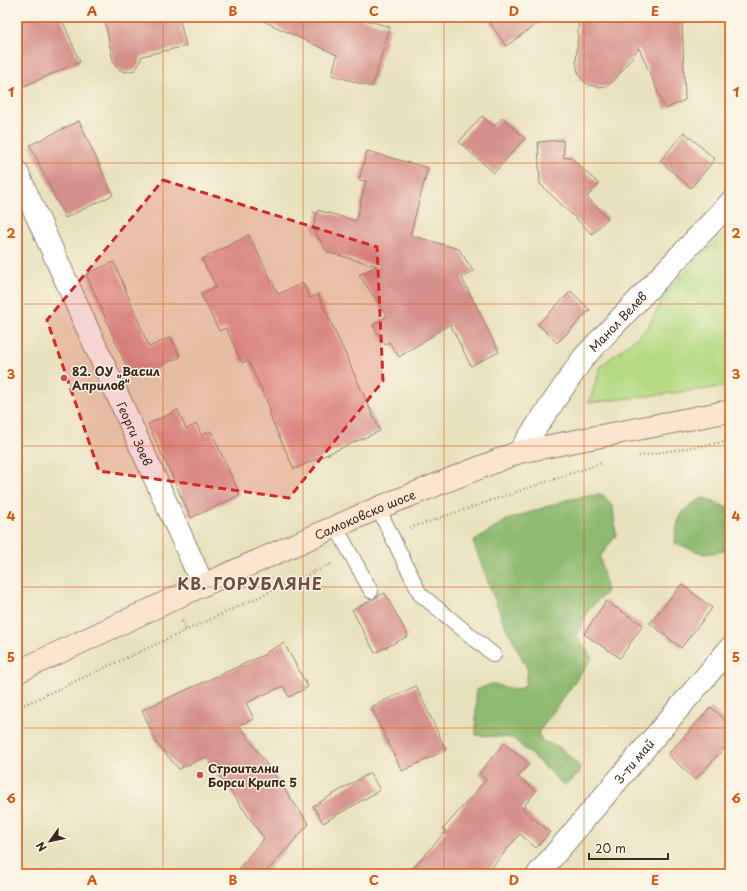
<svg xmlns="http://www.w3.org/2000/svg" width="747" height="891" font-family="'Playpen Sans',sans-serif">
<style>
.green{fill:#b4da83;stroke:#788250}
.forest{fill:#8fba71;stroke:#657248}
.building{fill:#d5908b}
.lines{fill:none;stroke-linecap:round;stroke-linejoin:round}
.lane-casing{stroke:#92866e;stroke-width:16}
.street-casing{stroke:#92866e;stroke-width:24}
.secondary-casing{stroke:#92866e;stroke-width:24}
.path{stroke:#92866e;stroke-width:2.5;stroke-dasharray:1 3;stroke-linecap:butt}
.lane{stroke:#fff;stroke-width:14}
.street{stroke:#fff;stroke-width:22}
.secondary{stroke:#fce5cf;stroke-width:22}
.marked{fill:#d62828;fill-opacity:0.2;stroke:#d62828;stroke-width:3;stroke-dasharray:8 5;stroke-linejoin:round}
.grid{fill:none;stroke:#d7540e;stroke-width:1;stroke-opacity:0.55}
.poi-dot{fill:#d1495b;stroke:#fcf5e5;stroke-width:1.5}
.labels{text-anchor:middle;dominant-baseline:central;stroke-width:3;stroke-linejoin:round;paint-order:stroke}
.street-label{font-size:12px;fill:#3b2a1e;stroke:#fcf5e5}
.poi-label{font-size:12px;font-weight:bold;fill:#3b2a1e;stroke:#fcf5e5;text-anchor:start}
.district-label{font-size:16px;font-weight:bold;letter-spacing:1px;fill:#714e44;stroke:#fcf5e5}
.neatline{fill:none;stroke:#d7540e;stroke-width:1.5}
.grid-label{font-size:13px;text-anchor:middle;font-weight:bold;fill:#d7540e}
</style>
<rect width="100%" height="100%" fill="#fcf5e5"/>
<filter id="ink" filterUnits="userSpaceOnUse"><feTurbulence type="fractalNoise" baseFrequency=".025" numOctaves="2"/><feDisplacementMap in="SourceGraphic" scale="8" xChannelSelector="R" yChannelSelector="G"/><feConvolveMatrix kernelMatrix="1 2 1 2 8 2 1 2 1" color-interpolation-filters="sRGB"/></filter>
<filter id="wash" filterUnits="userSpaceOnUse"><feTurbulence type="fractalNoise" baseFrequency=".012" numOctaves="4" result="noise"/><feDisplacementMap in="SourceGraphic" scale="16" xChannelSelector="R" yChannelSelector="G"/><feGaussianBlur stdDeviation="0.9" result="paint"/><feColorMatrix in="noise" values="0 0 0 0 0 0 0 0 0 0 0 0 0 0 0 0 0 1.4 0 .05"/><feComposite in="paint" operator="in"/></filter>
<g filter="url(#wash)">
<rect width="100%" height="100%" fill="#e8e1bd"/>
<polygon class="green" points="730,227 730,386 589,403 601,366 647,329 667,291"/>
<g class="forest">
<polygon points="601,494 613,507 616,535 600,557 607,592 588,610 577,636 592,658 538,733 542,741 559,747 579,765 579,774 564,785 513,738 476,735 476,690 492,684 517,690 525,686 528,670 502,619 473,542 507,520 566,500"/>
<path d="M704,498L730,509V550L704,554L675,543C677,519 679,508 704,498Z"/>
</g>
<g id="blocks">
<g class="building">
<polygon points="17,17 61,17 80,62 17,89"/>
<polygon points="104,17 179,17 186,46 142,56 138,66 135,70 124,72 116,67 113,61"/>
<polygon points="255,17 356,17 390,27 372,87 332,75 337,55"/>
<polygon points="486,17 547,17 506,46"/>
<polygon points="579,17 682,17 685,100 665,109 639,48 614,81 606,86 598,87 589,85 582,80 578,72 576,63"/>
<polygon points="482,116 494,126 502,118 525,138 494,173 459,142"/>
<polygon points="79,121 113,195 65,218 30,145"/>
<polygon points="684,132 715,159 691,188 660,161"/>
<polygon points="563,140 564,158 570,157 599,184 587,197 608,218 592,234 540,184 538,142"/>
<polygon points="367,151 428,168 410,235 459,249 473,271 462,278 499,352 471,366 450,324 399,357 389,342 385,345 373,325 387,316 359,275 377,266 327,252 313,229 318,210 356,221 366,181 359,180"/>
<polygon points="249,235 278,294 303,283 310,298 318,294 380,431 294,469 268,412 271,411 248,360 242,363 226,328 219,331 201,294 216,287 202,259"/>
<polygon points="114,262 149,347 171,337 180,357 132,379 86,274"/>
<polygon points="571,291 590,310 557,343 538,324"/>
<polygon points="178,410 186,429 197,424 201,435 211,431 240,495 191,518 148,424"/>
<polygon points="682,584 712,608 681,648 650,623"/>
<polygon points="385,593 408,636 375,653 352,610"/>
<polygon points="606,601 643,625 620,658 584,634"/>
<polygon points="284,643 308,687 289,697 283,686 246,703 254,719 239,725 309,824 264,874 234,874 264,838 206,757 179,769 157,744 142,710 266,654 265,653"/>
<polygon points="416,686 446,750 402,771 371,707"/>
<polygon points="711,707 730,725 730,742 695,780 668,754"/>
<polygon points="504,743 529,764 518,777 536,791 522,809 550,832 536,848 520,834 486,874 408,874 446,831 443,829 486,780 479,773"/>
<polygon points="370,773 380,790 323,823 313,806"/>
</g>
</g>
</g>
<g filter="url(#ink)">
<use href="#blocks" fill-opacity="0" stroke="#92866e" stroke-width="1"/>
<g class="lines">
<defs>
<g id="lane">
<polyline points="378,508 420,594 494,655"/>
<polyline points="336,527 371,591"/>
</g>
<g id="street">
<path id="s1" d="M17,172L203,585"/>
<path id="s2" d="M519,452L584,357L730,203"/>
<path id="s3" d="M538,874L730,648"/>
</g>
<g id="secondary">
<path id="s4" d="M17,672L203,585L378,508L519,452L730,411"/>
</g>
</defs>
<use href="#lane" class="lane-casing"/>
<use href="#street" class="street-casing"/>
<use href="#secondary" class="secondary-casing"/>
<g class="path">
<polyline points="639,456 730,441"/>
<polyline points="410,528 602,463"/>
<polyline points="182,621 186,630"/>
<polyline points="17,708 333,563"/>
</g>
<use href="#lane" class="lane"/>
<use href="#street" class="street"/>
<use href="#secondary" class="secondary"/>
</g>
</g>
<path class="marked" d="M163,180L377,247L383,381L289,498L99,471L47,320Z"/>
<path class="grid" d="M163,17V874M303,17V874M444,17V874M584,17V874M17,163H730M17,304H730M17,446H730M17,587H730M17,728H730"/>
<g class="poi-dot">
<circle cx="64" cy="378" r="4"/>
<circle cx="200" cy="775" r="4"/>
</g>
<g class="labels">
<g class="street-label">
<text stroke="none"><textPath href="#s2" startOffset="164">Манол Велев</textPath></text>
<text stroke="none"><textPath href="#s1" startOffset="287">Георги Зоев</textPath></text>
<text stroke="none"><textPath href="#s4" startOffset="382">Самоковско шосе</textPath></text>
<text stroke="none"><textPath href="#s3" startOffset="148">3-ти май</textPath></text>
</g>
<g class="poi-label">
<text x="72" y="371">82. ОУ „Васил<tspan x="72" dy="14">Априлов“</tspan></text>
<text x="208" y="768">Строителни<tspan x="208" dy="14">Борси Крипс 5</tspan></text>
</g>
<g class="district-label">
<text x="250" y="583">КВ. ГОРУБЛЯНЕ</text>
</g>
</g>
<rect width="747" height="891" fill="none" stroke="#fcf5e5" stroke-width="44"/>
<g transform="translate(50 841) rotate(237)" stroke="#fcf5e5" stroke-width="3" paint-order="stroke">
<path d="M0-3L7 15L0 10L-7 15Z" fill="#3b2a1e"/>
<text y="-6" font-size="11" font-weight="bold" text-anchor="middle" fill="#3b2a1e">N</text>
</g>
<path d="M589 853v6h79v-6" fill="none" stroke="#3b2a1e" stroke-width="2"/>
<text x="595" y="853" font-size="12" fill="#3b2a1e" stroke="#fcf5e5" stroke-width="3" paint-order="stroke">20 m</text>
<rect x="22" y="22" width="703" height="847" class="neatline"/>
<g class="grid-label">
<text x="92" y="16">A</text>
<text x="233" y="16">B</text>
<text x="374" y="16">C</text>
<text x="514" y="16">D</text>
<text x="655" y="16">E</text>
<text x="11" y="97">1</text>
<text x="736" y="97">1</text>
<text x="11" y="238">2</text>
<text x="736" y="238">2</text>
<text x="11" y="379">3</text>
<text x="736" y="379">3</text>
<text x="11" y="521">4</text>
<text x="736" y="521">4</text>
<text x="11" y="662">5</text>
<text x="736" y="662">5</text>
<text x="11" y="803">6</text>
<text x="736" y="803">6</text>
<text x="92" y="885">A</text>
<text x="233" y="885">B</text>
<text x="374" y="885">C</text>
<text x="514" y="885">D</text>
<text x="655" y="885">E</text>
</g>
</svg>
